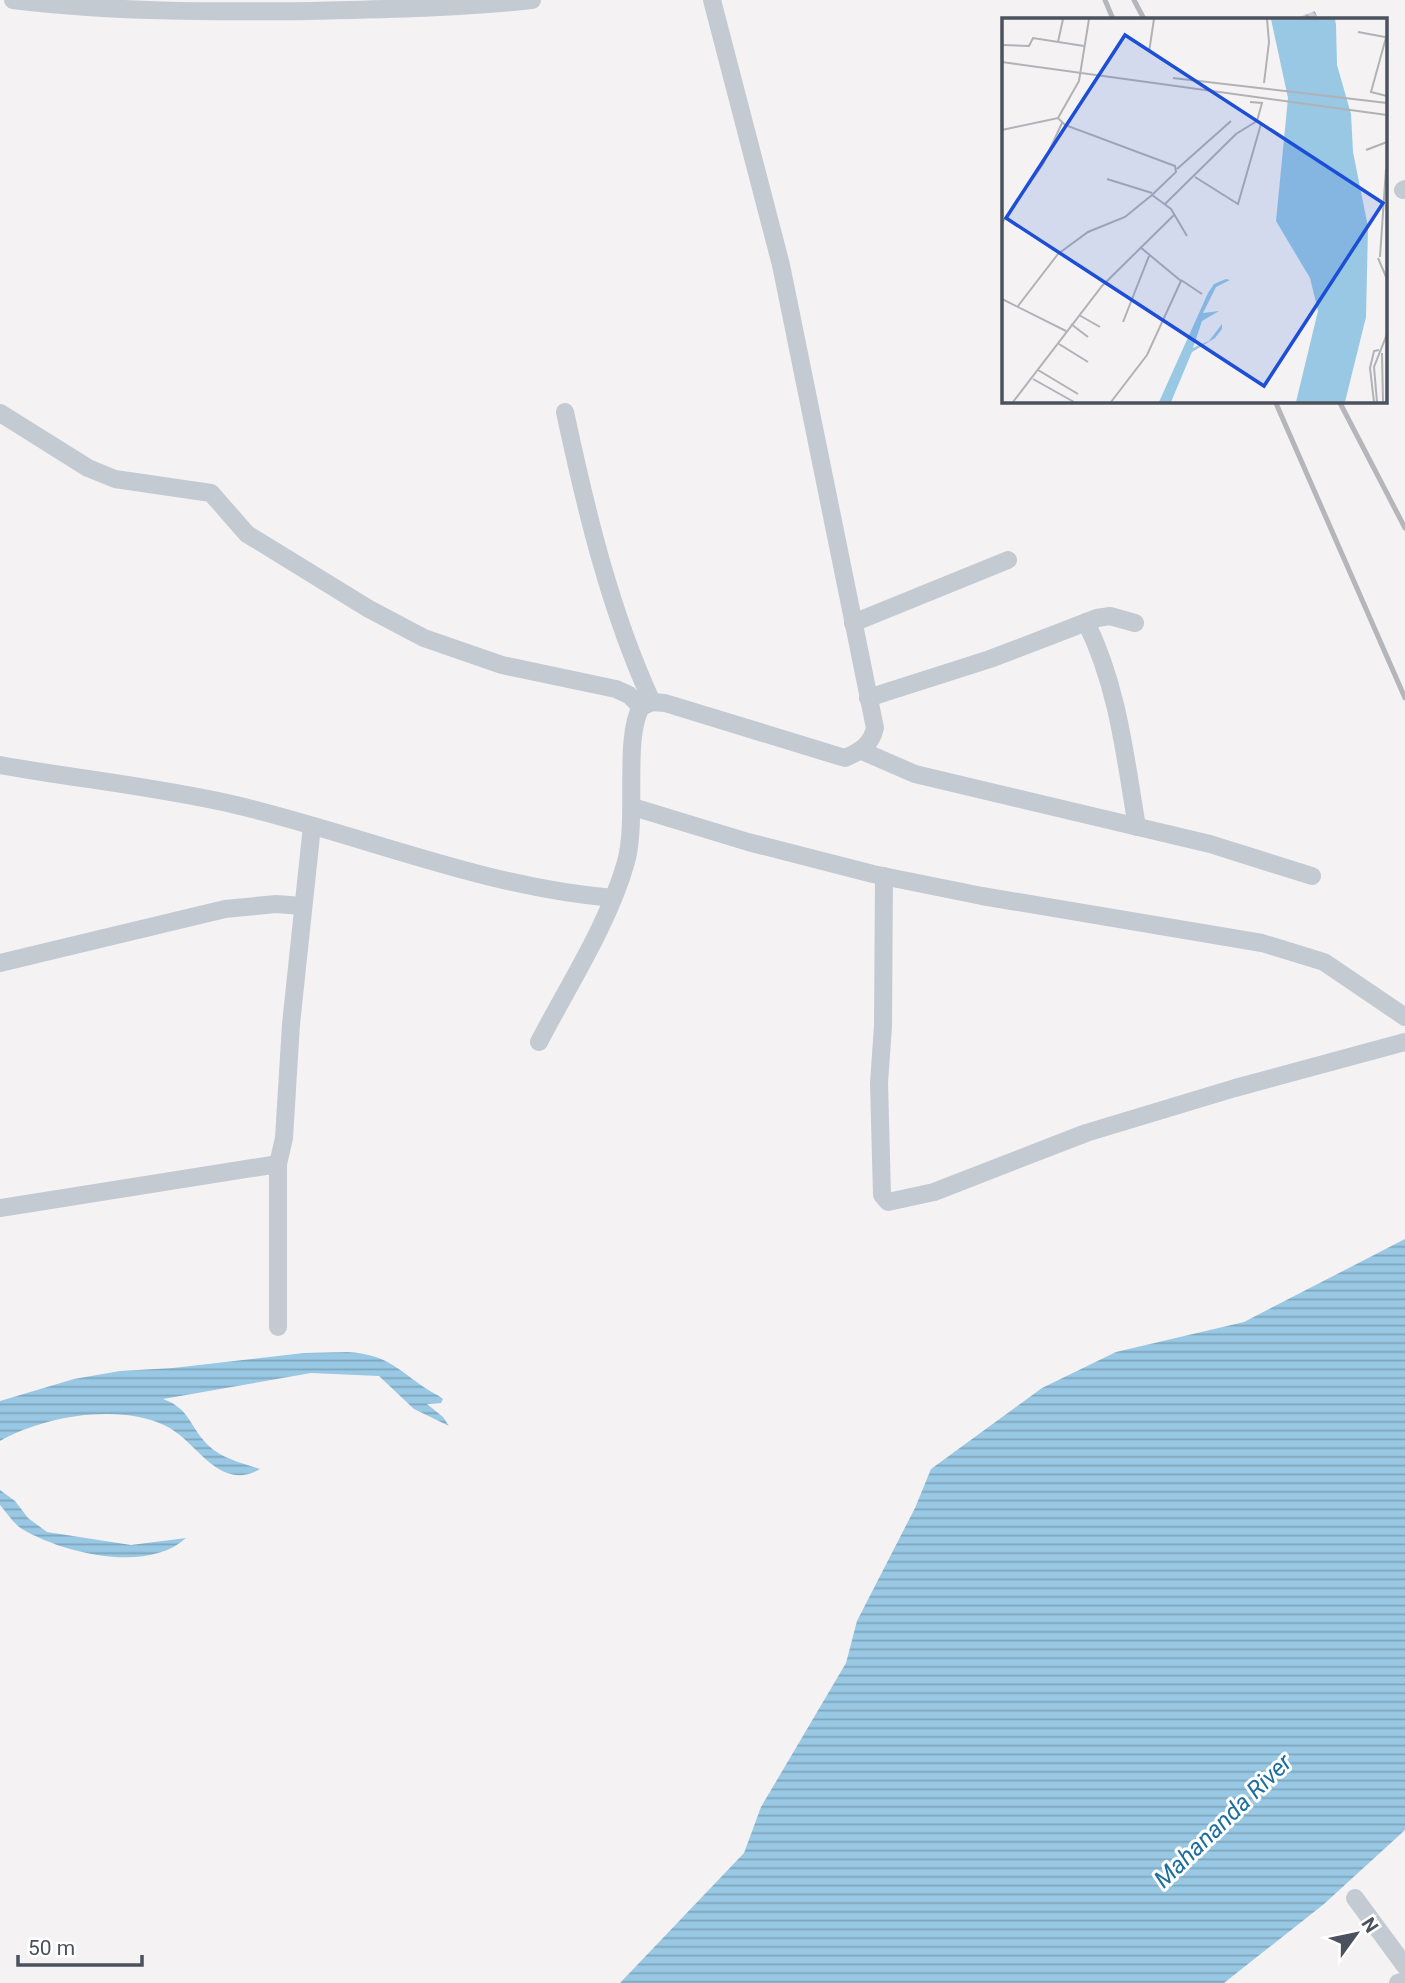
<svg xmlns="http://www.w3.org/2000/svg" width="1405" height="1983" font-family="Roboto,sans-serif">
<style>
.water{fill:url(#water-rules)}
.building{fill:url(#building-back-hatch)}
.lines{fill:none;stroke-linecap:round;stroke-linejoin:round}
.minor{stroke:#c4cad1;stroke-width:18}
.rail{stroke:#b5b6bb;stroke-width:5}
.labels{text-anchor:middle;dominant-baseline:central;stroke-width:6;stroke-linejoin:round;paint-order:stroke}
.water-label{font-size:24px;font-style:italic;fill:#1d6f9f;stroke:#fff}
.inset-road{fill:none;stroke:#b0b2b6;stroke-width:2}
.view{fill:#1d4ed8;fill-opacity:0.15;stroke:#1d4ed8;stroke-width:3.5}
.inset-edge{fill:none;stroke:#4b525d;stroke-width:3.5}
</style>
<defs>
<pattern id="water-rules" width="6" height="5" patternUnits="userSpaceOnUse" patternTransform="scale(1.75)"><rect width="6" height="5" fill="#98c8e3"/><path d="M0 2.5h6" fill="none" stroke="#7ea5bb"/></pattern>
<pattern id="building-back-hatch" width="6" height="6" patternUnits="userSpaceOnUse" patternTransform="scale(1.75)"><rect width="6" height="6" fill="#cfd0d5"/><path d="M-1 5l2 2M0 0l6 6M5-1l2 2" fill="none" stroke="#aaabb0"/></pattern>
</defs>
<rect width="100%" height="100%" fill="#f4f2f2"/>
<g class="water">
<polygon points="1405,1239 1405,1830 1324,1904 1224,1983 620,1983 744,1853 761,1807 846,1663 857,1621 915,1508 931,1469 1042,1388 1116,1352 1244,1322"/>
<path d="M348,1352C395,1355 401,1376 439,1396L443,1399L441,1403L427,1404L443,1417L449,1426L414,1409L379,1376L311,1373L163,1399C191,1409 189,1427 209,1446C223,1459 242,1463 260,1469C219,1493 197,1441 166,1426C119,1403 44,1416 0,1441V1401L74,1379L120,1371L173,1368L304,1353Z"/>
<path d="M0,1490L15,1501L28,1518L47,1532L131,1545L186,1538C147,1574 63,1553 22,1529C13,1523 7,1513 0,1505Z"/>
</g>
<polygon class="building" points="1315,11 1318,19 1294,19"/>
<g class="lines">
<g class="minor">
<path d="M13,0C112,12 210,12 309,11C384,9 458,8 532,0"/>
<polyline points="1403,190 1405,189"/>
<path d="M565,412C586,510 610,611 652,702"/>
<polyline points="0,413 88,468 115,479 211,493 247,534 369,609 424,638 502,665 616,689 629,695 641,707"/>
<path d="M1086,622C1118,687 1125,756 1137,827"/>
<polyline points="853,623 1008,560"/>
<polyline points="868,698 990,659 1097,618 1110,616 1135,623"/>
<polyline points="862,751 915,774 1210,844 1312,876"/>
<path d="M0,765C78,779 159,787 236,805C362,835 483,887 613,898"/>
<polyline points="633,807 748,842 873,874 982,896 1262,943 1324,962 1405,1017"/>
<polyline points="884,876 883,1026 879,1083 882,1195 888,1202 934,1192 1086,1133 1235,1088 1405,1042"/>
<polyline points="0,963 225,909 276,904 303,906"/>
<path d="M539,1042C569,984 608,925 626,862C638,818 623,739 641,707L652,702L665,703L845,758C861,751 871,745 875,728L781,265L712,0"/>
<polyline points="0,1208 278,1164 284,1138 291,1024 312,826"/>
<polyline points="278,1327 278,1164"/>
<polyline points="1355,1898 1405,1966"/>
<polyline points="1398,1983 1405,1981"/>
</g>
<g class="rail">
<polyline points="1105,0 1113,19"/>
<polyline points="1134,0 1144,19"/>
<polyline points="1275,401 1405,698"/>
<polyline points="1339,401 1405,528"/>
</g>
</g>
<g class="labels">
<g class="water-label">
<text transform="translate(1223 1821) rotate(-44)">Mahananda River</text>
</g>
</g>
<g transform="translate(1002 18)">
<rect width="385" height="385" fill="#f4f2f2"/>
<path d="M269,1H333L334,7L335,47L349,96L351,134L366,209L364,299L343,384H294L316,293L308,260L274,203L286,80ZM224,261L228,262L214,269L201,295L217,293L200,303L191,330L207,323L220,306V311L213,320L190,334L169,384H157L206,275L212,266Z" fill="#98c8e3"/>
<path class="inset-road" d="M356,14L383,19M385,16L369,74L385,78M56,24L61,1M0,27L27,28L31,20L82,28M147,34L152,1M0,44L385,97M171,60L385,85M262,65L267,24L265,1M56,100L77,63L87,1M0,112L56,100L63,107L173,148L174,154L150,177L169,191L185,218M364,132L385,124M175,151L229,103M193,159L236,186L259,106L255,103L260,85L248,84M105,161L150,175M163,186L234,116L255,103M0,205L41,146L60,105M378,239L384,151M376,240L385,261M179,262L200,276M0,281L64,313M16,288L56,236L86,214L123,199L150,177M77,297L98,309M121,304L147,238M69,306L86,319M57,326L86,344M380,335L381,384M36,352L76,376M31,361L72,384M11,384L100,268L173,196M109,384L145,337L179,263L138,229M372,384L368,350L372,333L377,332M375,384L372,349L385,316"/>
<path class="view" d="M123,17L381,185L262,368L4,200Z"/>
<rect width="385" height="385" class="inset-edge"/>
</g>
<g transform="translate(1356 1934) rotate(57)" stroke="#ffffff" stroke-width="5" paint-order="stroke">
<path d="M0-5L12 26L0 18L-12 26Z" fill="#4b525d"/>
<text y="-10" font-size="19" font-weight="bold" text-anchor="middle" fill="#4b525d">N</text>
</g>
<path d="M18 1955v10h124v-10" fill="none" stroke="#4b525d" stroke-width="3.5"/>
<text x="28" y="1955" font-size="21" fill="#4b525d" stroke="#ffffff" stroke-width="5" paint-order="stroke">50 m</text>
</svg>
